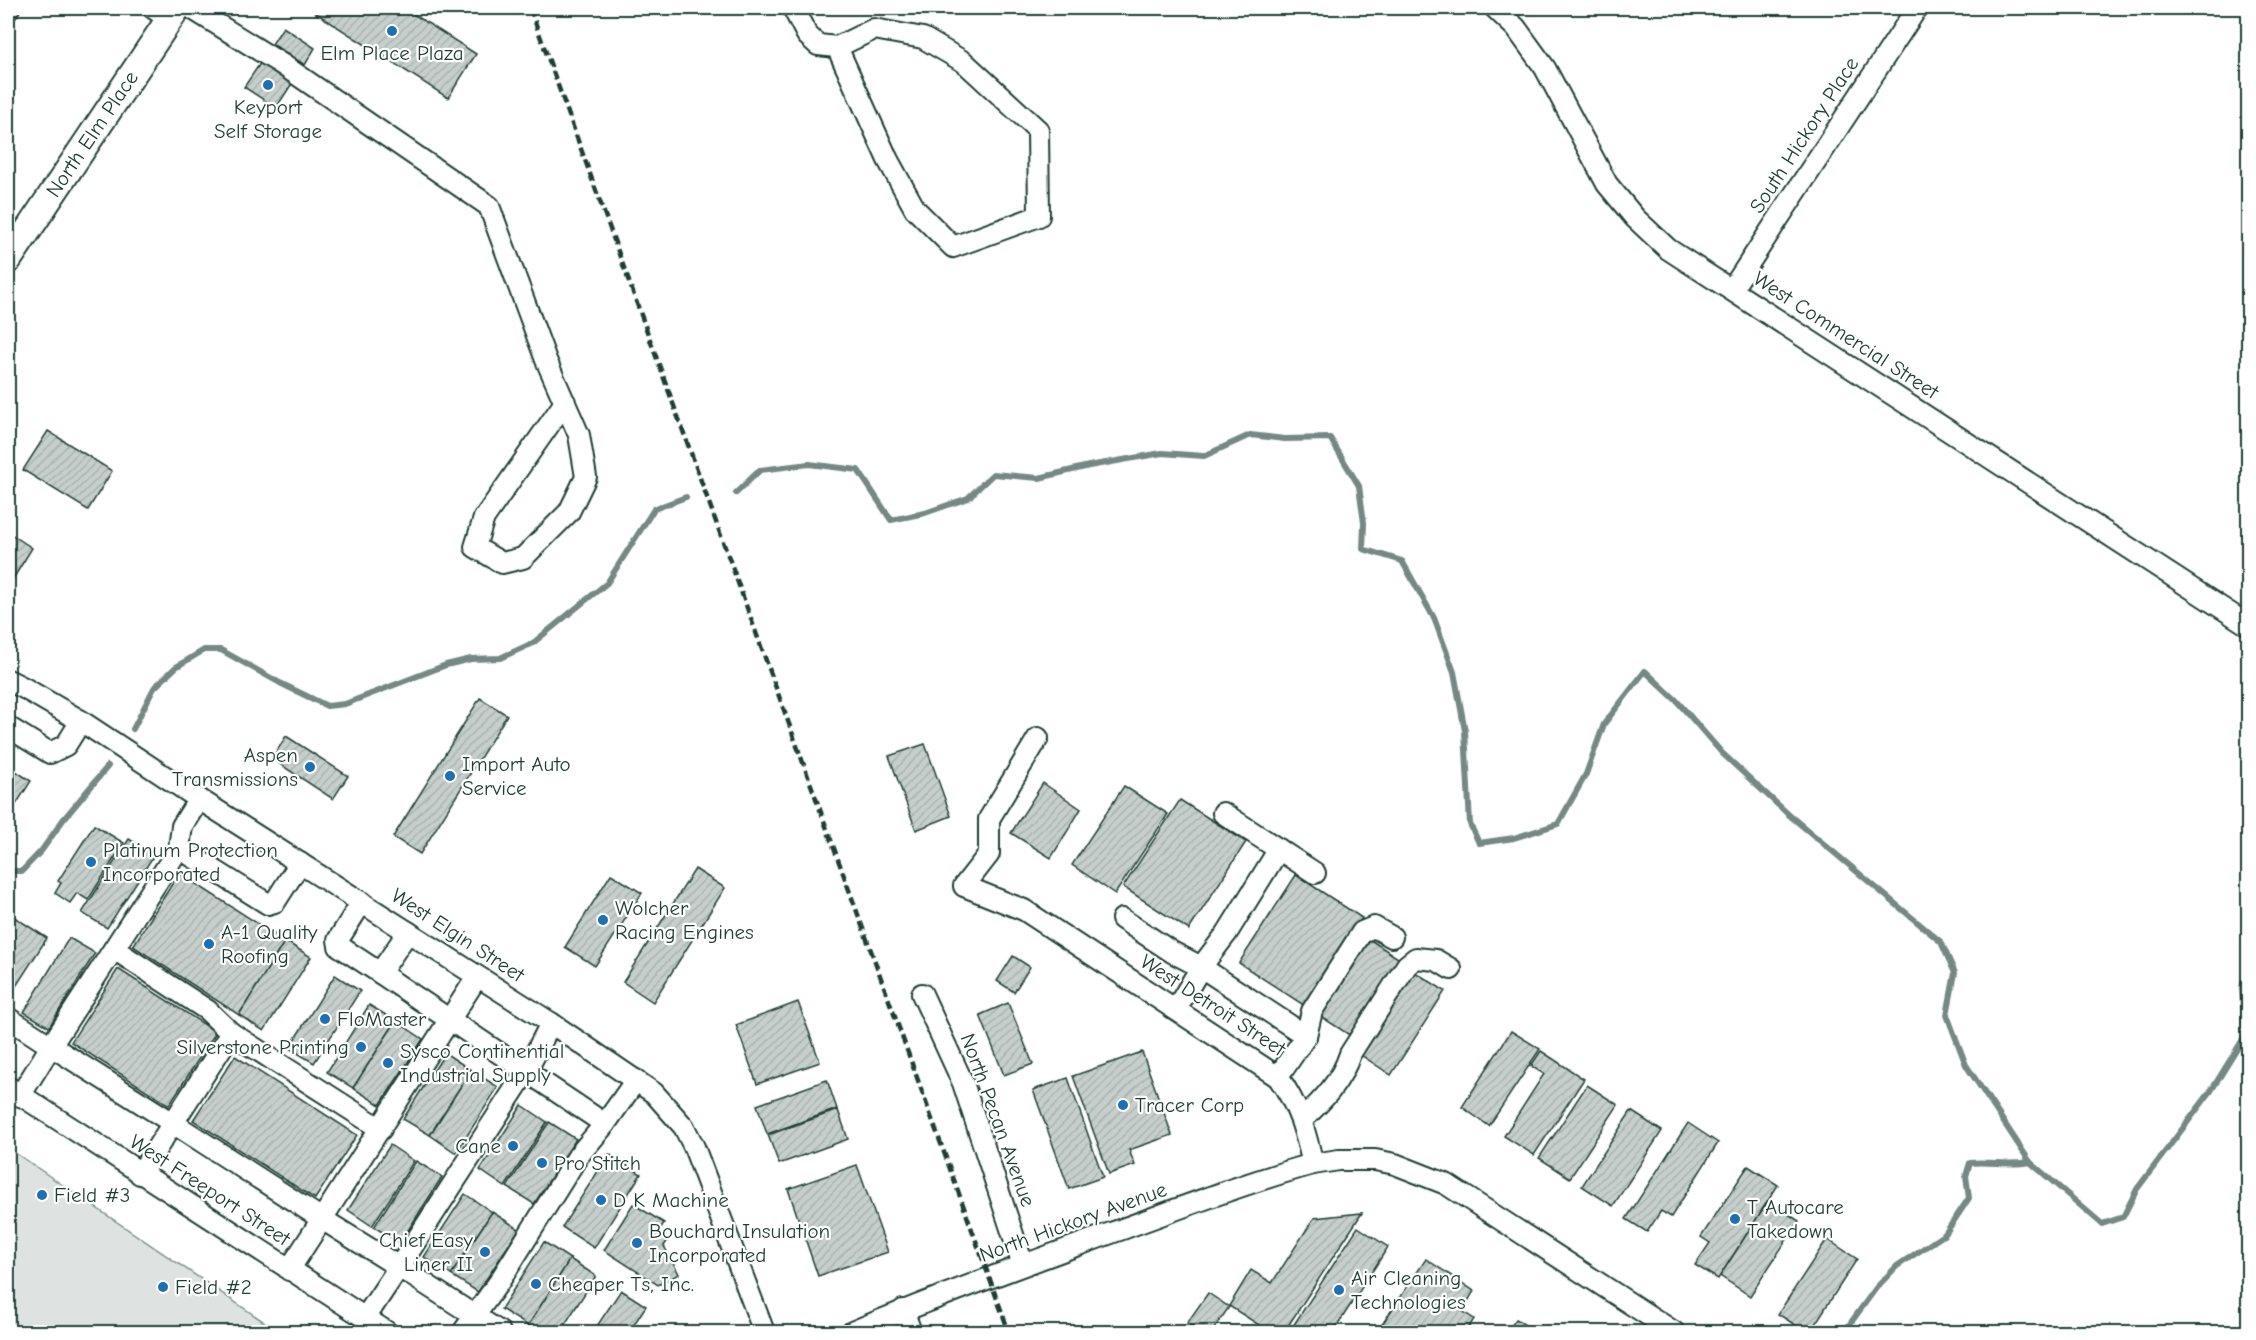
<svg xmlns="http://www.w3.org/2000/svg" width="2256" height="1340" viewBox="0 0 2256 1340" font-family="'Comic Neue',sans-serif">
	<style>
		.garden { fill: #dee3e2; stroke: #7e908b; stroke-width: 1.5 }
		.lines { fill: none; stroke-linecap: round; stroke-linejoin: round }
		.stream { stroke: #758883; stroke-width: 6 }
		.building { fill: url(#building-hatch); stroke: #1f3d34; stroke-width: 1.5 }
		.minor-casing { stroke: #1f3d34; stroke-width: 24 }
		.major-casing { stroke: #1f3d34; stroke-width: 30 }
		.minor { stroke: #fff; stroke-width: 20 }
		.major { stroke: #fff; stroke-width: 26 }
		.rail { stroke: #1f3d34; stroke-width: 4.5; stroke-dasharray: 9 4.5; stroke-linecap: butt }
		.poi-dot { fill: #1f6fb2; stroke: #fff; stroke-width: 2 }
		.labels { text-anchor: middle; stroke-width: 4.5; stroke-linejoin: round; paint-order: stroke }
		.poi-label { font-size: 21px; fill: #1f3d34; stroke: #fff; text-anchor: start }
		.street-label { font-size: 21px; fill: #1f3d34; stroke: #fff }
	</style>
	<defs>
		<pattern id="building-hatch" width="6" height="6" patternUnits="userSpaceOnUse" patternTransform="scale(1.5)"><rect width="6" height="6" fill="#c7cfcc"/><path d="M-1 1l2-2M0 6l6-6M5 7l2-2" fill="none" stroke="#aab3b0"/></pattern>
	</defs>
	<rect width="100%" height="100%" fill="#fff"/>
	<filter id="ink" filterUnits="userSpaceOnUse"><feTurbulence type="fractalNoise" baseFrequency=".0167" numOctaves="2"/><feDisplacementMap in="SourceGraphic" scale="12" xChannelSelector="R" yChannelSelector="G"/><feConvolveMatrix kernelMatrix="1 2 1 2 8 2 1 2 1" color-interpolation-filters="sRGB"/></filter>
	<g filter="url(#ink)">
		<!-- garden -->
		<polygon class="garden" points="8,1148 279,1332 8,1332"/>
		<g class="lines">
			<!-- stream -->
			<g class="stream">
				<polyline points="736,493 760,470 809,464 858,470 891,520 925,513 968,498 993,474 1039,478 1089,466 1162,453 1204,456 1250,435 1285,439 1330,438 1359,486 1364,523 1363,549 1402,561 1434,618 1454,672 1465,731 1470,824 1479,843 1514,838 1558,824 1586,774 1604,724 1645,671 1676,700 1722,753 1788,814 1941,942 1955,973 1947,1015 1966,1065 2030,1162 2102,1224 2123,1217 2137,1189 2211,1091 2245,1036 2242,988 2248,967"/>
				<polyline points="133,729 154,688 176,667 204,650 221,650 280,683 327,706 345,704 446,665 471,659 500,658 533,643 607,583 654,509 686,497"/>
				<polyline points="8,871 22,871 42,850 63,820 108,766"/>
				<path d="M1844,1332L1876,1288L1897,1266L1945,1234L1969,1198L1966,1176L1970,1163C1990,1161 2010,1166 2030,1162"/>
			</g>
		</g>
		<!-- building -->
		<g class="building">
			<polygon points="308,8 404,8 476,54 448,98"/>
			<polygon points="283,27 315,48 305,65 272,44"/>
			<polygon points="261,62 293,82 276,108 244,87"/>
			<polygon points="48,431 112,471 88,510 23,470"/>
			<polygon points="8,532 32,548 8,587"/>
			<polygon points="480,698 507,715 420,854 393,837"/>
			<polygon points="286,736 348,776 333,799 272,759"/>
			<polygon points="925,744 951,816 916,830 889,756"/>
			<polygon points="8,766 31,781 8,817"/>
			<polygon points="1043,783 1081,809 1051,858 1011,833"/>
			<polygon points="1124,786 1168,814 1115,894 1072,865"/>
			<polygon points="1180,800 1246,842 1189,930 1123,887"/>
			<polygon points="94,825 124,843 88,900 77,893 70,903 55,893 61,883 58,881"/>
			<polygon points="129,839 154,855 107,928 82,913"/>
			<polygon points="695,869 725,888 653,1002 623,982"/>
			<polygon points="179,873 285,941 239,1015 133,946"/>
			<polygon points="611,874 642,893 595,966 565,947"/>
			<polygon points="1296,875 1362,918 1305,1006 1239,963"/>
			<polygon points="8,913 47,938 11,994 8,992"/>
			<polygon points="69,938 95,953 49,1027 24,1012"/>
			<polygon points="1369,939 1401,960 1351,1036 1320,1016"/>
			<polygon points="285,941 311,957 264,1031 239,1015"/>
			<polygon points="1013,956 1030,967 1014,992 997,981"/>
			<polygon points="118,969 216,1032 169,1105 71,1042"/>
			<polygon points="1415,972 1445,991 1391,1075 1361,1055"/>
			<polygon points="335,975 360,991 314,1063 289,1048"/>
			<polygon points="798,1002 820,1062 757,1084 736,1025"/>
			<polygon points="1008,1003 1033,1064 1004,1075 980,1015"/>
			<polygon points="369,1005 396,1021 353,1088 327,1072"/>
			<polygon points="396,1021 423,1039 380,1105 353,1088"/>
			<polygon points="1511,1031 1540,1049 1489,1126 1462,1107"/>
			<polygon points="1541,1051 1584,1079 1534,1155 1504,1136 1544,1074 1531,1066"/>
			<polygon points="1142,1052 1172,1135 1129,1150 1135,1165 1109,1174 1073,1076"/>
			<polygon points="445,1053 471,1070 430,1135 403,1119"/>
			<polygon points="235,1056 357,1135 315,1199 193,1120"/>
			<polygon points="471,1070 498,1087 456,1153 430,1135"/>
			<polygon points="1068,1078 1103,1177 1069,1189 1033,1090"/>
			<polygon points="827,1080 837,1109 767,1134 757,1105"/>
			<polygon points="1587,1085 1618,1105 1570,1178 1539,1158"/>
			<polygon points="522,1105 547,1122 505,1187 480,1170"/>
			<polygon points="838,1110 848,1139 779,1164 768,1135"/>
			<polygon points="1631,1111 1662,1131 1613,1206 1582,1186"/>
			<polygon points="549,1122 576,1139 534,1204 507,1187"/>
			<polygon points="1688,1123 1718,1143 1671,1217 1661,1211 1647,1232 1626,1219"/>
			<polygon points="390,1145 414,1161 372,1226 348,1210"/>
			<polygon points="609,1154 641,1174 594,1248 562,1227"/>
			<polygon points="416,1161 442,1177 400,1243 374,1227"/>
			<polygon points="857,1165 888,1252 818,1276 788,1189"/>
			<polygon points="1748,1166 1778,1185 1718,1279 1695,1265 1710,1243 1701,1237"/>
			<polygon points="465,1194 492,1212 451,1275 424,1257"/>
			<polygon points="1768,1201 1799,1221 1750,1296 1720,1276"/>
			<polygon points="633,1204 664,1223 657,1234 668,1240 664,1246 679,1274 658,1285 604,1250"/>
			<polygon points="492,1212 519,1229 478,1292 451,1275"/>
			<polygon points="1362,1213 1284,1332 1270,1332 1229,1306 1251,1270 1272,1283 1314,1218"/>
			<polygon points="1358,1227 1388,1247 1333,1332 1289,1332"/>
			<polygon points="1827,1239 1857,1259 1810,1332 1806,1332 1778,1314"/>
			<polygon points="544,1242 570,1259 528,1326 501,1309"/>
			<polygon points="570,1259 596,1276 560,1332 538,1332 528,1326"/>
			<polygon points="1426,1259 1474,1291 1462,1311 1474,1319 1466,1332 1377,1332"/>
			<polygon points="621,1290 646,1306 629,1332 593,1332"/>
			<polygon points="1208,1293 1229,1307 1212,1332 1200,1332 1187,1323"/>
			<polygon points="1516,1319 1536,1332 1507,1332"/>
		</g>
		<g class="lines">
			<!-- minor casing -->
			<g class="minor-casing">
				<g id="minor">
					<polyline points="153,8 169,19"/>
					<polyline points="191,8 283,65 489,206 546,360 579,435 586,477 569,512 523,558 502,563 475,547 484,518 565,402"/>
					<polyline points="793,8 807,35 818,45 837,47 874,29 923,38 964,62 1038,130 1039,216 953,247 915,209 888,160 837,47"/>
					<polyline points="1495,8 1516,28 1545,68 1607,184 1635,218 1668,249 2248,625"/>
					<polyline points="8,10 9,8"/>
					<polyline points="1732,289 1917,8"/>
					<polyline points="8,680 24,688 81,721 199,799 551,1023 654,1093 684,1127 694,1147 764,1332"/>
					<polyline points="8,727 50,753 66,745 81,721"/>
					<path d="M1038,738L989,819V854L964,886L1024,910L1278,1077C1299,1106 1305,1131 1313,1164L1339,1160H1375L1395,1164L1446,1184L1674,1332"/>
					<polyline points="1223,813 1315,873"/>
					<polyline points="179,848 268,904 275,902 300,863"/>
					<polyline points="362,902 338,940 339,946 380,973 408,932"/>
					<polyline points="1122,919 1172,952 1201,967 1306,1036"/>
					<polyline points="114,949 207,1010 231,1033"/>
					<polyline points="380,973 605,1124"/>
					<polyline points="922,994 963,1083 1023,1265"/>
					<polyline points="1176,1009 1201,967 1227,933 1279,849"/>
					<polyline points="8,1018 51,1046 179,848 182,826 199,799"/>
					<polyline points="1278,1077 1306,1036 1312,1011 1362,932 1374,927 1392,937"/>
					<polyline points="8,1087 387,1332"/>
					<polyline points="20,1096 51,1046 173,1123 231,1033 381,1129"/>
					<path d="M1302,1120C1323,1100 1341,1082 1350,1054L1407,965L1416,958L1436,960L1451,969"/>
					<polyline points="140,1174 173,1123 322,1219 477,977"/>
					<polyline points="289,1270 322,1219 399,1267 527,1070 551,1023"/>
					<polyline points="903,1310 911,1332"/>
					<polyline points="365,1318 399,1267 500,1332"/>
					<polyline points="463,1332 499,1282 578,1156 605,1124 636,1080"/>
					<path d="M852,1332C937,1296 1024,1265 1111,1233C1178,1209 1244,1183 1313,1164"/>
				</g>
			</g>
			<!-- major casing -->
			<g class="major-casing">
				<polyline id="major" points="8,260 177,8"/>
			</g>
			<!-- minor -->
			<use href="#minor" class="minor"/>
			<!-- major -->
			<use href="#major" class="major"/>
			<!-- rail -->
			<polyline class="rail" points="530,8 1009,1332"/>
		</g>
	</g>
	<!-- markers -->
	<g class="poi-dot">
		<circle cx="392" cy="31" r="6"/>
		<circle cx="268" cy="85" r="6"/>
		<circle cx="310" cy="767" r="6"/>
		<circle cx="450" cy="776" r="6"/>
		<circle cx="91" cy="862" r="6"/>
		<circle cx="603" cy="920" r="6"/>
		<circle cx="209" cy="944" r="6"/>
		<circle cx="325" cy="1019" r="6"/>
		<circle cx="361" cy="1047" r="6"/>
		<circle cx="388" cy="1063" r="6"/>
		<circle cx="1123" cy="1105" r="6"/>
		<circle cx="513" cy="1146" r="6"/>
		<circle cx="542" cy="1163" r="6"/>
		<circle cx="42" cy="1195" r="6"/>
		<circle cx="601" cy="1200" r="6"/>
		<circle cx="1735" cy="1219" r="6"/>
		<circle cx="637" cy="1243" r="6"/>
		<circle cx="485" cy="1252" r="6"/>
		<circle cx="536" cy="1284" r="6"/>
		<circle cx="163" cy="1287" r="6"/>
		<circle cx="1339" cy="1290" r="6"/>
	</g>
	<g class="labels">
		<!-- poi labels -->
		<g class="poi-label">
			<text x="392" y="60" text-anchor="middle">Elm Place Plaza</text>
			<text x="268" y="114" text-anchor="middle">Keyport<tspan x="268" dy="24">Self Storage</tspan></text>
			<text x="298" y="762" text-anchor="end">Aspen<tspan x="298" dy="24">Transmissions</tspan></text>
			<text x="462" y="771">Import Auto<tspan x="462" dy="24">Service</tspan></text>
			<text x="103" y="857">Platinum Protection<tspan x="103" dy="24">Incorporated</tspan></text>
			<text x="615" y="915">Wolcher<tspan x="615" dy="24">Racing Engines</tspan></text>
			<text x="221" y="939">A-1 Quality<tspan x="221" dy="24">Roofing</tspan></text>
			<text x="337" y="1026">FloMaster</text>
			<text x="349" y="1054" text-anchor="end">Silverstone Printing</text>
			<text x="400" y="1058">Sysco Continential<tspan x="400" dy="24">Industrial Supply</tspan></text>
			<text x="1135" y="1112">Tracer Corp</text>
			<text x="501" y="1153" text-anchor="end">Cane</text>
			<text x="554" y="1170">Pro Stitch</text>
			<text x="54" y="1202">Field #3</text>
			<text x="613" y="1207">D K Machine</text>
			<text x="1747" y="1214">T Autocare<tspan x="1747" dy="24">Takedown</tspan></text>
			<text x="649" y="1238">Bouchard Insulation<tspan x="649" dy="24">Incorporated</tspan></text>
			<text x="473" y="1247" text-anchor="end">Chief Easy<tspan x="473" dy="24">Liner II</tspan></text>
			<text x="1351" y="1285">Air Cleaning<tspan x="1351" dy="24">Technologies</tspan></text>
			<text x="548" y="1291">Cheaper Ts, Inc.</text>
			<text x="175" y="1294">Field #2</text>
		</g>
		<!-- street labels -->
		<g class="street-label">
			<text transform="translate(92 134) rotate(-56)" y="7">North Elm Place</text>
			<text transform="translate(1804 135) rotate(-57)" y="7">South Hickory Place</text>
			<text transform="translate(1846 335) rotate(33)" y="7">West Commercial Street</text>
			<text transform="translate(458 935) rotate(33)" y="7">West Elgin Street</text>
			<text transform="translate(1213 1005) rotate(33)" y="7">West Detroit Street</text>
			<text transform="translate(998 1120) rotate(70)" y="7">North Pecan Avenue</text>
			<text transform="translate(210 1190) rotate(33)" y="7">West Freeport Street</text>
			<text transform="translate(1073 1222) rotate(-20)" y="7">North Hickory Avenue</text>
		</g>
	</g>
	<!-- margin -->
	<rect width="2256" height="1340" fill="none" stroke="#fff" stroke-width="30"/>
	<rect x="15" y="15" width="2226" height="1310" fill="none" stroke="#1f3d34" stroke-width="2" filter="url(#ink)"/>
</svg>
